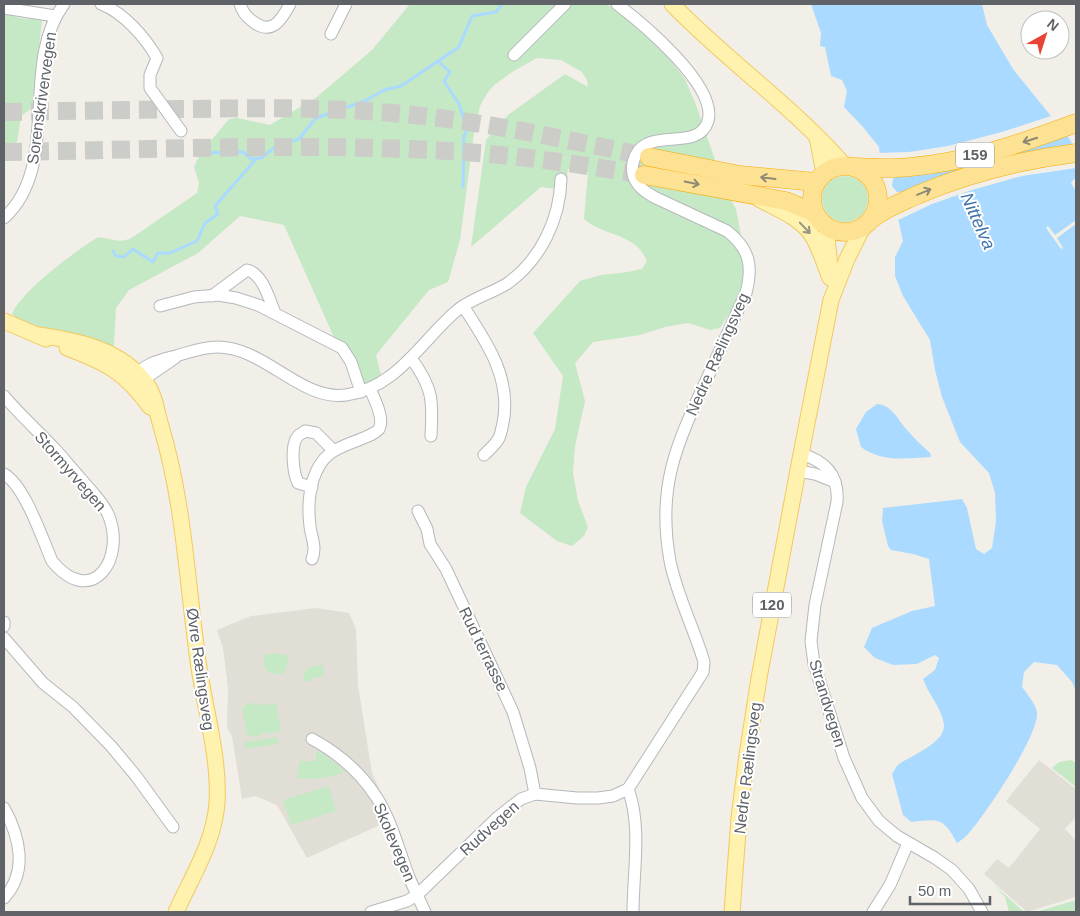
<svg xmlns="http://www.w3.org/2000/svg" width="1080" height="916" viewBox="0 0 1080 916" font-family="Arial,sans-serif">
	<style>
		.education { fill: #e1ded6 }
		.green { fill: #c5e8c5 }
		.water { fill: #aadaff }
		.pier { fill: #f1efe8 }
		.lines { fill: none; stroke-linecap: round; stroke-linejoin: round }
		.stream { stroke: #aadaff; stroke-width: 3 }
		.highway-tunnel { stroke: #ccccc8; stroke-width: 18; stroke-dasharray: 18 9; stroke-linecap: butt }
		.minor-casing { stroke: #b5b8bc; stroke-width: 13 }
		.major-casing { stroke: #f2c960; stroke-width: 17 }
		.highway-casing { stroke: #f9ab00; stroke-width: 19 }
		.minor { stroke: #fff; stroke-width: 11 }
		.major { stroke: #fff2af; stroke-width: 15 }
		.highway { stroke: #fde293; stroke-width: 18 }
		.oneway { stroke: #8e8975 }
		.oneway2 { stroke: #979581 }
		.labels { text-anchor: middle; stroke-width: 4; stroke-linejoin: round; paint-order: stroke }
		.shield { fill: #fff; stroke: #8f9295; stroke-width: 1 }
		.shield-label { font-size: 15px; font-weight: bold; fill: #5f6368 }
		.street-label { font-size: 16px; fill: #5f6368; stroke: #fff }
		.water-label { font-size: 18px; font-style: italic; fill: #4174aa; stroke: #fff }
	</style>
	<rect width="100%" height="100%" fill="#f1efe8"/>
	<!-- education -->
	<g class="education">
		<polygon points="316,608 349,613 356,629 358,685 372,773 393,819 307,858 277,805 255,796 242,799 232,736 227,728 228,688 223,648 217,630 251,616"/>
		<polygon points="1039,760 1076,789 1076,817 1065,829 1076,841 1076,897 1027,912 984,874 997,859 1009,868 1040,829 1006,801"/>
	</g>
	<!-- green -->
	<g class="green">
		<path d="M410,4H606L623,14L659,46L685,79L696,105L725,189L736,209L742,241L744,287H742L734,306L720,328L710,330L688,323L665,327L640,335L593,342L575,363L585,401L575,446L573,473L578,501L588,527L584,536L572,546L557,541L520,513L526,487L555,429L563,376L533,333L580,281L601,275L628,272L642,269L647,261C635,232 604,237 584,219L588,172L568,169L565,190L541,187L471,247L486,140L508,115L565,74L588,87L587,80L582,72L561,60L537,58L512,72L493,86L486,95L480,106L474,133L460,240L448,282L429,290L376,355L382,379L357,389L284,225L240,216L198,253L129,290L116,308L114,345L109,363L24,325L12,314C21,291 76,251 98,237L120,241L130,239L197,193L199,183L194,167L200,154L229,119L237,118L270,125L317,97L372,50Z"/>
		<polygon points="4,12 19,18 42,20 32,108 21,116 17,142 4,146"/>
		<circle cx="845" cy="199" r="23"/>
		<path d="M275,653L286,655L288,657L287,666L284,673C277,675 269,674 265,669L263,655Z"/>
		<polygon points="323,665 324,677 311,678 311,681 303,681 304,673 309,667"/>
		<path d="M253,703L262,705L276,703L281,731L267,734L266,731C261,736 254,738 247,735L242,708L248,704Z"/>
		<polygon points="277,737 278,744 245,749 244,742"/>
		<path d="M316,752L322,753L346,772C329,777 314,781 297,778L300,761H316Z"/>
		<polygon points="1071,760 1076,763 1076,787 1052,768 1059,762"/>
		<polygon points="329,786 336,811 291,825 283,800"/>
		<polygon points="994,885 1024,912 1009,912 1005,897"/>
		<polygon points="1076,900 1076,912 1036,912"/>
	</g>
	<!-- water -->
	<g class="water">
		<path d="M811,4H982L987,25L1013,69L1071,141L1076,159V177L1071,183L1076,191V691L1072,682L1057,665L1034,662L1024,672L1022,687C1027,694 1036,704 1037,713C1039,735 985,815 969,833C966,837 961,840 957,843C943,817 939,819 911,822L903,815L892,774C894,770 896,767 899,764C911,756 945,743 944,725C942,708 928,694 923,679L935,670L939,658L935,655L917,664L893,665L875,658L864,647L872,628L912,611L935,606L929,559L913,554L891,550L888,546L882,521L883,508L962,499L967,508L976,549L984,554L992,548L996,521L995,493L989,473L960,442L942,397L935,370L930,340L903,296L895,276V257L903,241L889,178L880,158L879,147L863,127L844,107L847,91L842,80L831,76L825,47L820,46L821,33Z"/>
		<path d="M877,404C891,404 899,421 907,430C914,438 922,446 930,453L931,457C905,458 883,463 861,447L856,429L866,412Z"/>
	</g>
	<!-- pier -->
	<g class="pier">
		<polygon points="1054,115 1069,134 898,175 893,179 892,186 897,192 903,192 958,170 1076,150 1076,168 1022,176 972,190 932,204 896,221 886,179 877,153 909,152 948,146 1002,132"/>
		<polygon points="1076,220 1076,224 1057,238 1063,248 1061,249 1046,228 1048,226 1055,235"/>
	</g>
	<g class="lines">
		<!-- stream -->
		<g class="stream">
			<polyline points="438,61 450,72 444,81 459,104 467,129 464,136 463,187"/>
			<polyline points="199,153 243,152 251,159 261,158 279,144 299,139 316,118 365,101 384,90 401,86 459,47 472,16 496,12 502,4"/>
			<polyline points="113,251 116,256 124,257 133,249 153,262 158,253 170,253 197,241 205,223 218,214 215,206 256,159"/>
		</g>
		<!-- highway-tunnel -->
		<g class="highway-tunnel">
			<path d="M4,112C65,111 127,110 189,109C257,108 324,107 392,113C479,120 564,139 649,157"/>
			<path d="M4,152C146,150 289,143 430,150C502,153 573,163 644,175"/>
		</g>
		<!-- minor casing -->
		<g class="minor-casing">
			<g id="minor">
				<path d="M101,4C124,13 145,37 157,58L150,75V88L181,131"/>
				<path d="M240,4C242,11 246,16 251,20C271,37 281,21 290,4"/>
				<polyline points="4,8 55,16"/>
				<polyline points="331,34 346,4"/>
				<polyline points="514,55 565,4"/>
				<path d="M4,218C62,165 19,64 64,4"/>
				<path d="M212,296L247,270C263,274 269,299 275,313"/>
				<polyline points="160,306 194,297 218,295 236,298 258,305 342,348 351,362 361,392"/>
				<path d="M463,306C486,341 512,378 503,423C502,427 501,434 499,438C496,444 489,450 484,455"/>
				<path d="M411,358C433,388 433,400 431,436"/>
				<path d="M134,378C144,363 160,360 176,356C190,352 202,347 217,347C265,347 300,401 346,395C396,388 420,343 455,312C471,298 491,294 508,283C541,259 560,219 561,179"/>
				<polyline points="138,381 143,380 175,358"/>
				<path d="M4,396C20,415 38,431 55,449C64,459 73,470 82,480C91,491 102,501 108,514C127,558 92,610 52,561C42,538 25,486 4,474"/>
				<path d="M801,454C826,461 839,476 837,502L815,605L811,641L814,664L844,758L862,798L879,821L897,836L935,858L952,870L969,889L982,912"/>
				<polyline points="798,471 815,474 835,482"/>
				<path d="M312,487L298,483C293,472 290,445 298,436C300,434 303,433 305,431L316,433L333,450"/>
				<polyline points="418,511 427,529 430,544 446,569 513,712 530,768 535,794"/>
				<path d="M312,559C317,547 311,537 310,526C308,511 309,494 313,480C323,449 340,448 366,437C370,435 376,433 379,429C385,419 374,398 370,389"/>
				<polyline points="4,622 4,626"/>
				<polyline points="4,638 43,683 73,707 111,746 136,776 173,827"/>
				<path d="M312,739C338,753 361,773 377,798C392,822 399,851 409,877C414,889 420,901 425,912"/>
				<path d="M628,789C642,825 633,874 633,912"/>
				<path d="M4,808C20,837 28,872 4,898"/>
				<path d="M371,912L407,901L417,895L498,817L521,799L535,794L577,798H598L613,796L628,789L703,672L704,662C694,628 677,596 670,561C657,489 675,447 705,383C719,353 732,323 746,293C753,266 750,249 727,231L654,197C648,193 641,190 637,183C628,170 633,151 647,144C665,134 700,147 708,121C718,86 642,23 617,4"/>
				<polyline points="873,912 890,885 908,843"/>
			</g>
		</g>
		<!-- major casing -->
		<g class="major-casing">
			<g id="major">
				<path d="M672,4C727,61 793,106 845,166"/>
				<polyline points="817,137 824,173"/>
				<path d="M759,199C777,209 799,217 811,234C820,247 824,264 830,278"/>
				<polyline points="826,227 830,267"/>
				<polyline points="4,321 46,339"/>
				<path d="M39,335C79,341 120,349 146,383C156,397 156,410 161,426C184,503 187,581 198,661C204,706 220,758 217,803C214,843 192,876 176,912"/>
				<path d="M67,348C107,363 125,372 150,407"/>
				<polyline points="732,912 739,818 747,755 759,678 801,454 831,300 847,259 863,227"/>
			</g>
		</g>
		<!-- highway casing -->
		<g class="highway-casing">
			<g id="highway">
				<polyline points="649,157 740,175 816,182"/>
				<circle cx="845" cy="199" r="33"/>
				<path d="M857,167C874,168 893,169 910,167C967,162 1023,143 1076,123"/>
				<polyline points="644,175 786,201 815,213"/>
				<path d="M873,218C886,208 902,202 917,195C968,173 1021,160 1076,153"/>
			</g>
		</g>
		<!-- minor -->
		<use href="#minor" class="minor"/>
		<!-- major -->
		<use href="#major" class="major"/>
		<!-- highway -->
		<use href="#highway" class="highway"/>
	</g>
	<!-- one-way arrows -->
	<defs><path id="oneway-shaft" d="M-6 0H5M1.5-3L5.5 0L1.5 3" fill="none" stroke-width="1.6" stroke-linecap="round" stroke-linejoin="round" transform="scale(1.25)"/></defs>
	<g class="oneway">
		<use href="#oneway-shaft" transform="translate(1030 140) rotate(162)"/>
		<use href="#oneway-shaft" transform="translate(768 178) rotate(-173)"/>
		<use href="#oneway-shaft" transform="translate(692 183) rotate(11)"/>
		<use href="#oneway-shaft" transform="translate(924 192) rotate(-23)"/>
	</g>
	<use class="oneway2" href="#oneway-shaft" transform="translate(805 228) rotate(46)"/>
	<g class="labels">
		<!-- shield labels -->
		<g class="shield">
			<rect x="956" y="142.5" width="38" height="25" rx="4"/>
			<rect x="753" y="592.5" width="38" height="25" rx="4"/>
		</g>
		<g class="shield-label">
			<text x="975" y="160">159</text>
			<text x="772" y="610">120</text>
		</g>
		<!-- street labels -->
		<g class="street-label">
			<text transform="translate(41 98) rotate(-82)" y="6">Sorenskrivervegen</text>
			<text transform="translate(717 354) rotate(-66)" y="6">Nedre Rælingsveg</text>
			<text transform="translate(71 471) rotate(49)" y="6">Stormyrvegen</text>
			<text transform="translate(484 649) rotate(64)" y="6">Rud terrasse</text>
			<text transform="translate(201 669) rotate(82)" y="6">Øvre Rælingsveg</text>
			<text transform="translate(828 703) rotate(73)" y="6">Strandvegen</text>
			<text transform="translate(747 768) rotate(-83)" y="6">Nedre Rælingsveg</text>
			<text transform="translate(489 828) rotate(-42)" y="6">Rudvegen</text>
			<text transform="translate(395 842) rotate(67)" y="6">Skolevegen</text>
		</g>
		<!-- water labels -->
		<g class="water-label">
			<text transform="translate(978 221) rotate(66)" y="6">Nittelva</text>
		</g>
	</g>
	<!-- border -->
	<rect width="1080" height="916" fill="none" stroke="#5f6368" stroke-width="10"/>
	<!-- north arrow -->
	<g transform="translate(1045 35) rotate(39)"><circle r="24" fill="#ffffff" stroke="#bfc1c3"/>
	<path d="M0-4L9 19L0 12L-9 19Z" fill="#ea4335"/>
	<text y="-8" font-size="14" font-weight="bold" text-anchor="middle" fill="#5f6368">N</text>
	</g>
	<!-- scale -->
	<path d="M910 896v8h80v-8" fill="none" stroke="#5f6368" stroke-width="2.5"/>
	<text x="918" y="896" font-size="15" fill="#5f6368" stroke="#ffffff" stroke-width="4" paint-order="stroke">50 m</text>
</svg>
